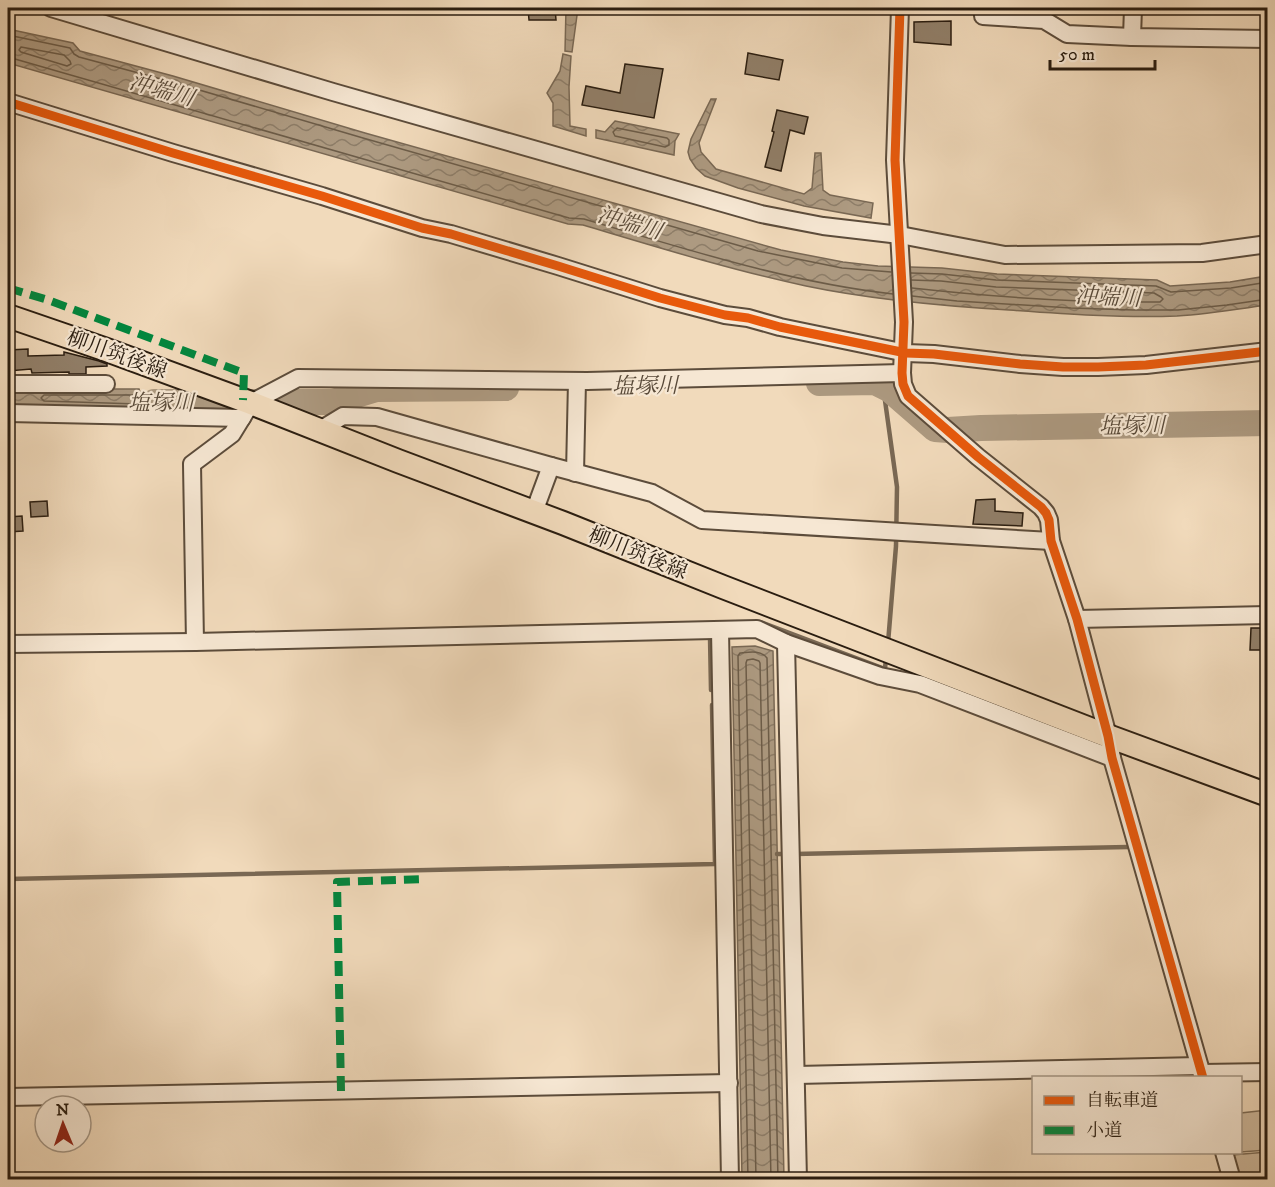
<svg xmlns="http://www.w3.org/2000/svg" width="1275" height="1187" viewBox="0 0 1275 1187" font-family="'IM FELL DW Pica','Noto Serif JP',serif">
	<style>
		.green { fill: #cfba9e; stroke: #7c6c57; stroke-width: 1.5 }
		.water { fill: url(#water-waves); stroke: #796854; stroke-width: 1.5 }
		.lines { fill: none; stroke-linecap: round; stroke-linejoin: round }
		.shore { stroke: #6c5c48; stroke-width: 1.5 }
		.stream { stroke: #796854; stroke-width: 4.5 }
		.river { stroke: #ad9a81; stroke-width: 26 }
		.building { fill: #917f69; stroke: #2a1d10; stroke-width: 1.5 }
		.minor-casing { stroke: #5c4c3b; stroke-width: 20 }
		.major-casing { stroke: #2a1d10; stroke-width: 26 }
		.minor { stroke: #f6e7d3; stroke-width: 16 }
		.major { stroke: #f1dabb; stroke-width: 22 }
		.quiet { stroke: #00873e; stroke-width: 8; stroke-dasharray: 15 8; stroke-linecap: butt }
		.cycleway-casing { stroke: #f6e7d3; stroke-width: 13 }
		.cycleway { stroke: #e8590c; stroke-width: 9 }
		.labels { text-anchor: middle; stroke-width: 4.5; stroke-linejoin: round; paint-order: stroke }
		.street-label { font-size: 21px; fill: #2a1d10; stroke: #f6e7d3 }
		.water-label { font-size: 22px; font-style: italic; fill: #584938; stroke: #f6e7d3 }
	</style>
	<defs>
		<pattern id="water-waves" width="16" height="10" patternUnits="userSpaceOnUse" patternTransform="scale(1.5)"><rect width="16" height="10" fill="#ad9a81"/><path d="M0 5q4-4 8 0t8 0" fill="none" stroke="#8d7d68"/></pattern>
	</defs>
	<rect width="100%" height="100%" fill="#f1dabb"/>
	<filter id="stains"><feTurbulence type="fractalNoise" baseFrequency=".00333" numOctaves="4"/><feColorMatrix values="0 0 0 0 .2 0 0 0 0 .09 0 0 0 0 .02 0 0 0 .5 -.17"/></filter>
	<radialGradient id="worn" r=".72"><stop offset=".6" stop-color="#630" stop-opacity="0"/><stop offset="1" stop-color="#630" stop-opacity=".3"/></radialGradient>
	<!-- green -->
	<g class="green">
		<polygon points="1267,1110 1267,1150 1241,1152 1241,1113"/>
		<polygon points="1267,1152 1267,1179 1239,1179 1232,1155"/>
	</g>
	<!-- water -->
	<g class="water">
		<polygon points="566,8 578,8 572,52 565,51"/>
		<path d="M8,29L73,43L80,51L173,76L365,133L781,250L843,262L878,266L942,268L997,274L1157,280L1170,286L1230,282L1267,276V305C1238,309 1208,314 1177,316C1121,318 1065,314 1009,310C942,306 873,300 806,286C731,270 657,247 583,225L568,224L8,63Z"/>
		<polygon points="563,54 571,56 569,87 570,126 586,129 586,136 553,126 553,103 547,93 560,71"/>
		<polygon points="711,99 716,99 699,143 701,152 716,169 804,194 812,188 815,153 821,153 823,190 830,195 873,203 871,218 804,206 738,188 705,176 696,168 690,159 688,152 691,139"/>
		<polygon points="615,121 679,134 675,141 674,155 596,138 596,130 605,132"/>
		<polygon points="8,389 139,389 140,392 187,397 196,411 8,407"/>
		<polygon points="755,646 773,651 784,1179 742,1179 732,647"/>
	</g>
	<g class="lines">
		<!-- shore -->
		<g class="shore">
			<polyline points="8,35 70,48 74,54 79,57 172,82 363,138 758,251 842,268 891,272"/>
			<polygon points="21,47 64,55 70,61 71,64 67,66 21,52 19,50"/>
			<path d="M8,57L569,218L584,219C686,249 787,282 893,294"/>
			<polygon points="617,128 667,138 669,140 669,145 665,147 615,136 613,132"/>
			<polyline points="911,273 942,274 996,280 1156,286 1171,292 1231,288 1268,282"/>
			<path d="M911,280L941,281L996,287L1154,293L1161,297L1163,299L1160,302C1077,303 994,297 912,288"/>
			<polyline points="912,296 957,301 1071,308 1134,310 1178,310 1227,305 1268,299"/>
			<polygon points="44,395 134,395 140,398 141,401 138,404 44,401 41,398"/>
			<path d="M748,1180L738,656L740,653C750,652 761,650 767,658L778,1180"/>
			<polyline points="756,1180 746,663 747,660 753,659 759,661 760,663 771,1180"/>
		</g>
		<!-- stream -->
		<g class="stream">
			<polyline points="883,386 897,487 896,546 888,643"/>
			<polyline points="760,622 885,669 886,657"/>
			<polyline points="710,637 711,690"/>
			<polyline points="777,854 787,854"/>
			<polyline points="795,854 1128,847"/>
			<polyline points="8,879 715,864 712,705"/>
		</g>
		<!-- river -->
		<g class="river">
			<polyline points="819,383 875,382 889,389 935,429 948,430 981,428 1268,423"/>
			<polyline points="154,402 333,402 376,389 506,388"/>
		</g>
	</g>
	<!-- building -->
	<g class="building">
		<polygon points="528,8 555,8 556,20 529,20"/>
		<polygon points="951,21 951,45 914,42 914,22"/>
		<polygon points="748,53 783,60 779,80 745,74"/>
		<polygon points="625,64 663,69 654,118 582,105 586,86 620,93"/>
		<polygon points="777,110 808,117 804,134 790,130 781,171 765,167 774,132 772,131"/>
		<polygon points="28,349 28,356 64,355 64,352 99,361 107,364 107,366 86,367 86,374 69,374 69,372 32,373 31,369 8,371 8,350"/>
		<polygon points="995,499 995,511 1023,513 1022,526 973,524 976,500"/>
		<polygon points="47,501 48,516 31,517 30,502"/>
		<polygon points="22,516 23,531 8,532 8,517"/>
		<polygon points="1251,628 1268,628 1268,650 1250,650"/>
	</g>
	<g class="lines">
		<!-- minor casing -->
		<g class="minor-casing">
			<g id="minor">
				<polyline points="51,8 333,92 761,214 823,226 900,235 1005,255 1202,253 1268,244"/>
				<polyline points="900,8 895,160 904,322 902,373 903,384 908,396 978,457 1041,507 1046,513 1049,520 1051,541 1077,619 1108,736 1112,758 1203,1078"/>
				<polyline points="983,8 983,16 1044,20 1067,34 1132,37 1268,39"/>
				<polyline points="1132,37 1133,8"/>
				<polyline points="8,102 173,153 322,196 422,228 451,234 558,266 660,298 725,315 748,318 780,327 906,353 934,354 1020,364 1063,367 1098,367 1146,365 1268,351"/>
				<polyline points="8,384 106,384"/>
				<polyline points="8,413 242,418"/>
				<polyline points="320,430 343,416 377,417 551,466 652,493 702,520 1051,541"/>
				<polyline points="575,473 577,381"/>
				<polyline points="534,512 551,466"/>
				<polyline points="1077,619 1268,615"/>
				<polyline points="720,630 730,1180"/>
				<polyline points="195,642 192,464 232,434 251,403 298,378 587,381 902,373"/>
				<polyline points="786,643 798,1180"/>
				<polyline points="8,644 195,642 757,629 786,643 880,676 920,684 1112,758"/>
				<polyline points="1202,1073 1268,1072"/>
				<polyline points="797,1075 1199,1066"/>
				<polyline points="8,1097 729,1083"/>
				<polyline points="1224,1152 1232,1180"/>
			</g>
		</g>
		<!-- major casing -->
		<g class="major-casing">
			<polyline id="major" points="8,316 104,349 251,403 398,461 563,523 723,587 1108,736 1268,795"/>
		</g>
		<!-- minor -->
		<use href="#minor" class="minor"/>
		<!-- major -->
		<use href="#major" class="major"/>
		<!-- quiet -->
		<g class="quiet">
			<polyline points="8,288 48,300 244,373 243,400"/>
			<polyline points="341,1091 337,882 424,879"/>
		</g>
		<!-- cycleway casing -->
		<g class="cycleway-casing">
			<g id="cycleway">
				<polyline points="900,8 895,160 904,322 902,373 903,384 908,396 978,457 1041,507 1046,513 1049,520 1051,541 1077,619 1108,736 1112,758 1203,1078"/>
				<polyline points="8,102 173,153 322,196 422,228 451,234 558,266 660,298 725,315 748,318 780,327 906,353 934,354 1020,364 1063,367 1098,367 1146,365 1268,351"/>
			</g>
		</g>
		<!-- cycleway -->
		<use href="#cycleway" class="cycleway"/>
	</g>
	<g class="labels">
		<!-- street labels -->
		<g class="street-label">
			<text transform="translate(117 354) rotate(20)" y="7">柳川筑後線</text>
			<text transform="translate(638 553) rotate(22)" y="7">柳川筑後線</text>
		</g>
		<!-- water labels -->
		<g class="water-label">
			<text transform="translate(162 89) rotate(16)" y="8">沖端川</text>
			<text transform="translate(630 222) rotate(16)" y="8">沖端川</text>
			<text transform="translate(1108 296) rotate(3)" y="8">沖端川</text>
			<text transform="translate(645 385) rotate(-1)" y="8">塩塚川</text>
			<text x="161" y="410">塩塚川</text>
			<text transform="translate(1132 425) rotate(-1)" y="8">塩塚川</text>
		</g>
	</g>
	<!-- margin -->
	<rect width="1275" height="1187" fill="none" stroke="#f1dabb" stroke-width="30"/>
	<rect x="9" y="9" width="1257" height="1169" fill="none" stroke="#2a1d10" stroke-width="3"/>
	<rect x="15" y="15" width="1245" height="1157" fill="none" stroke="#2a1d10" stroke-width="1.5"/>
	<!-- legend -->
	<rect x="1032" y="1076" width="210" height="78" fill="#f6e7d3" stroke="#a49685" stroke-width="1.5"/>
	<rect x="1044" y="1096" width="30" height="9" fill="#e8590c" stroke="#a49685" stroke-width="1.5"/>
	<text x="1086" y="1106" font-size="18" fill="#2a1d10">自転車道</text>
	<rect x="1044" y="1126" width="30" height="9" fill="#00873e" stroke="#a49685" stroke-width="1.5"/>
	<text x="1086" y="1136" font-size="18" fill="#2a1d10">小道</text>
	<!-- north arrow -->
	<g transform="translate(63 1124) rotate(358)"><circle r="28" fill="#f6e7d3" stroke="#a49685" stroke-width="1.5"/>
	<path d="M0-4.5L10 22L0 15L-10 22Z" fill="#8f2418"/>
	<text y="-9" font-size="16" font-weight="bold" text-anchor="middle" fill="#2a1d10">N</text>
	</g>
	<!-- scale -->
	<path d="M1050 60v9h105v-9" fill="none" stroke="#2a1d10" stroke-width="3"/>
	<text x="1059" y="60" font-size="18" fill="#2a1d10" stroke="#f6e7d3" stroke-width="4.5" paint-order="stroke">50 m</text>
	<rect width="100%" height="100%" filter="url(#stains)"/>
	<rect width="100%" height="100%" fill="url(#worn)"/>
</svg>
